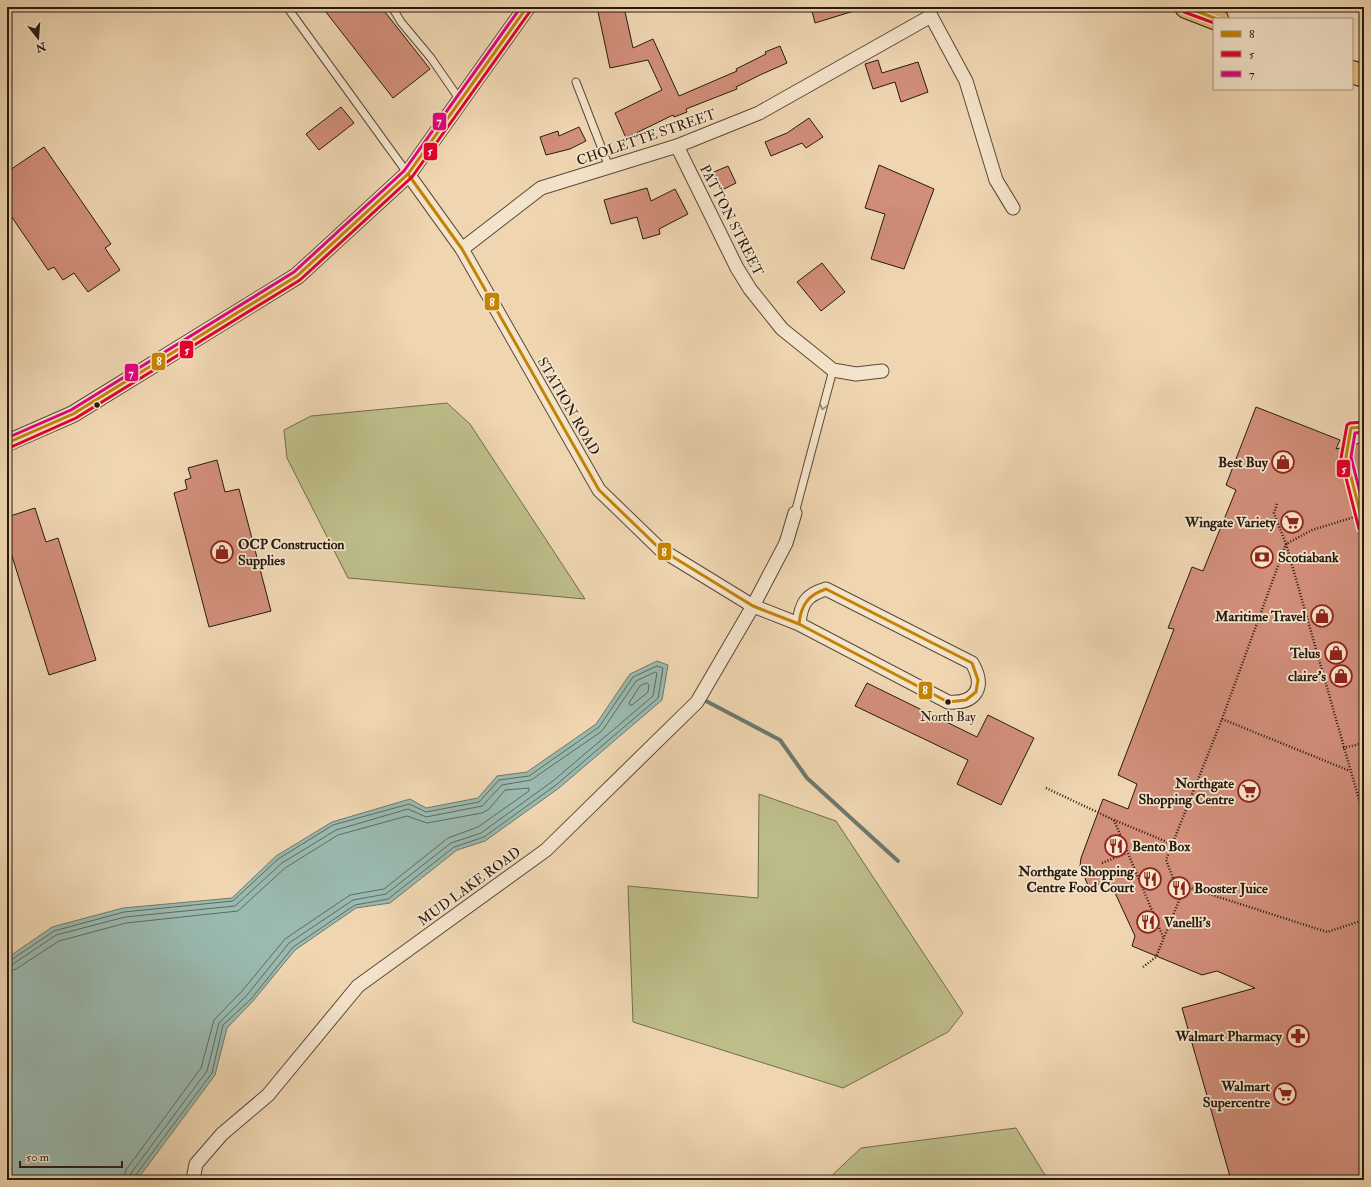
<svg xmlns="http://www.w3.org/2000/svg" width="1371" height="1187" viewBox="0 0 1371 1187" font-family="'IM FELL Double Pica',serif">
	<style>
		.green { fill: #bdbd89; stroke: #726c4c }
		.water { fill: #9ab9af; stroke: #6c796f }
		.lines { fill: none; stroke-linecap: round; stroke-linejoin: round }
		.shore { stroke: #606a5f; stroke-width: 1 }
		.stream { stroke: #6c796f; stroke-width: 4 }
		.building { fill: #d18e79; stroke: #271a0f }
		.service-casing { stroke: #594938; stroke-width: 9 }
		.minor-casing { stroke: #594938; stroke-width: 15 }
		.tertiary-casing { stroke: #594938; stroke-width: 18 }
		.trunk-casing { stroke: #271a0f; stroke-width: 24 }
		.path { stroke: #271a0f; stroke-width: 2.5; stroke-dasharray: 1 2; stroke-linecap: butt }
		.service { stroke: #f5e4cc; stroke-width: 7 }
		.minor { stroke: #f5e4cc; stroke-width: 13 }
		.tertiary { stroke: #f5e4cc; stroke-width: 16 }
		.trunk { stroke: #e8bb78; stroke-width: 22 }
		.bus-1-casing { stroke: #f5e4cc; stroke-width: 6 }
		.bus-2-casing { stroke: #f5e4cc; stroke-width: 6 }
		.bus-3-casing { stroke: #f5e4cc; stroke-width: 6 }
		.bus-1 { stroke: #c38304; stroke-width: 3 }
		.bus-2 { stroke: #e4002b; stroke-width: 3 }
		.bus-3 { stroke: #e5007d; stroke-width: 3 }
		.oneway { stroke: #988977 }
		.bus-dot { fill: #271a0f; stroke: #f5e4cc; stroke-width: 1.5 }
		.labels { text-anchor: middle; stroke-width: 3.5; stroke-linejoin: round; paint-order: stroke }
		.bus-label { font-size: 13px; fill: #271a0f; stroke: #f5e4cc }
		.street-label { font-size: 14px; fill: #271a0f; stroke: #f5e4cc }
		.poi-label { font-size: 14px; font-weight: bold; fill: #271a0f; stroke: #f5e4cc; text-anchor: end }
		.line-badge { stroke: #f5e4cc; stroke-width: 1.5 }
		.badge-label { font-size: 11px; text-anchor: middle; font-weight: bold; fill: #fff }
	</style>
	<rect width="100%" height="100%" fill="#efd6b1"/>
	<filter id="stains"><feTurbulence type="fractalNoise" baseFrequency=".005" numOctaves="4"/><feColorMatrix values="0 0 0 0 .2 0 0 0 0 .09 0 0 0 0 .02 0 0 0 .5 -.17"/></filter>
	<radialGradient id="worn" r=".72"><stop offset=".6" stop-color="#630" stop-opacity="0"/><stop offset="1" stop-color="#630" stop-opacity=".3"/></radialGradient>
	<!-- green -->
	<g class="green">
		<polygon points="447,403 470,424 585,599 348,578 287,458 284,430 311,416"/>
		<polygon points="759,794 836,821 963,1013 948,1032 843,1088 633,1022 628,886 758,898"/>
		<polygon points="1016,1128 1048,1180 827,1180 861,1148"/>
	</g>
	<!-- water -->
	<polygon class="water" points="657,661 668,665 662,700 559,788 485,841 457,850 390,903 356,908 295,950 253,1001 227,1028 215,1075 137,1180 7,1180 7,958 52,927 123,908 232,898 276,856 332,822 410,799 426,808 478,798 497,776 527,772 596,724 630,674"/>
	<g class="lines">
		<!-- shore -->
		<g class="shore">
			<polygon points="647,683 649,685 648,692 632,705 630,705 629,703 640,686"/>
			<polyline points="7,961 11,960 54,931 124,912 233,901 278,859 333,825 409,804 426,812 479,802 499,780 529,776 599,727 633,677 657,666 663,668 658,698 556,785 484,837 454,847 388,899 355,905 293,947 251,999 223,1025 212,1073 135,1176 134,1180"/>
			<polyline points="7,966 13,964 56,935 125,917 235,906 282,863 336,830 408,809 426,817 482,806 502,785 531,780 602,731 636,681 655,672 657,673 653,696 553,781 481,833 451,843 386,894 353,900 289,943 247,995 219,1023 207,1071 131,1173 129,1180"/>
			<polyline points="7,972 16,969 59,941 126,923 238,911 285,868 338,835 407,816 427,823 482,813 489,809 505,790 529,788 529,791 478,827 448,838 384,889 350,895 285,939 242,991 214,1020 201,1068 126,1170 123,1180"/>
		</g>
		<!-- stream -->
		<polyline class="stream" points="706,701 780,740 807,778 898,861"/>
	</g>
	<!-- building -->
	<g class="building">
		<polygon points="322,7 381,7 430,69 393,98"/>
		<polygon points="597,7 624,7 633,48 653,39 679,96 737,71 736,69 766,54 765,52 780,46 787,63 760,75 736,87 737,89 686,109 687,112 674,117 673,115 626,138 615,113 662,90 648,60 610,68"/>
		<polygon points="811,7 857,7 857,10 815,23"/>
		<polygon points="878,60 882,73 918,62 928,92 901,102 895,82 873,89 865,64"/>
		<polygon points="341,107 354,123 319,150 306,134"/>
		<polygon points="809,118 823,137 806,148 802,143 771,156 765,142 787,133"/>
		<polygon points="579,127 586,141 570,149 546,155 540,137 558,131 559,136"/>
		<polygon points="44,147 111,244 105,248 120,270 88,292 74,273 63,280 54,267 48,270 7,210 7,172"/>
		<polygon points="879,165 934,189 904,269 871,259 885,214 865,208"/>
		<polygon points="728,166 736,183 722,190 714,172"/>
		<polygon points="647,188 651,201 675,189 688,214 659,229 660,234 643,239 637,217 611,224 604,200"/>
		<polygon points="822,263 845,292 821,311 797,282"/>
		<polygon points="1256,407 1340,440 1336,449 1364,442 1364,1180 1231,1180 1182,1008 1255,988 1217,971 1202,975 1132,946 1135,936 1109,880 1089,888 1080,866 1081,858 1103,799 1128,809 1137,784 1118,775 1174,629 1168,628 1192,567 1203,571 1236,490 1226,485"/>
		<polygon points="217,460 225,492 239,489 271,611 209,627 174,493 187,489 185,480 191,478 188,468"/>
		<polygon points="35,508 46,542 58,538 96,660 49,675 7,540 7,517"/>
		<polygon points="867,683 977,737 988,715 1034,738 1001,805 957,784 968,760 855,706"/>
	</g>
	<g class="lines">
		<!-- service casing -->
		<g class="service-casing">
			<g id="service">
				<polyline points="287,7 408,174"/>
				<polyline points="392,7 401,22 431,58 460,100"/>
				<polyline points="576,82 609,167"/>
				<polyline points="1351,428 1364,427"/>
				<polyline points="795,513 833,370"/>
			</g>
		</g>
		<!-- minor casing -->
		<g class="minor-casing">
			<g id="minor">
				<polyline points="677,146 737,268 750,289 782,329 833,370 856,374 882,371"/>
				<path d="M408,174L462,249L599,490L660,549L753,606L799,624L948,702C976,704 986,687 972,663L826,589C806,595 801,603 799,624"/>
				<polyline points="462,249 541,188 677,146 759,113 931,16 966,81 996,180 1013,208"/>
				<polyline points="193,1180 196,1164 222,1134 268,1095 358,986 546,850 697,702 753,606 786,543 795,513"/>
			</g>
		</g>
		<!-- tertiary casing -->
		<g class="tertiary-casing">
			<polyline id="tertiary" points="7,443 73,414 297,276 408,174 527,7"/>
		</g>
		<!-- trunk casing -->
		<g class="trunk-casing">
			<g id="trunk">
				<polyline points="1186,7 1217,19"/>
				<polyline points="1352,72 1364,76"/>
			</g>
		</g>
		<!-- path -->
		<g class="path">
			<polyline points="1277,504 1274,513 1286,544 1222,719 1166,860 1175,883 1327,932 1364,920"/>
			<polyline points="1364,514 1312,530 1286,544 1364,817"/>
			<polyline points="1222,719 1350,771"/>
			<polyline points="1343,748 1364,743"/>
			<polyline points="1046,788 1114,820 1172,844"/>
			<polyline points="1114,820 1164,939"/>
			<polyline points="1102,863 1127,853"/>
			<polyline points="1143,967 1156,957 1185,886"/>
		</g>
		<!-- service -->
		<use href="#service" class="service"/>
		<!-- minor -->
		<use href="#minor" class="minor"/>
		<!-- tertiary -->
		<use href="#tertiary" class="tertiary"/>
		<!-- trunk -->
		<use href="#trunk" class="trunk"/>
		<!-- bus-1 casing -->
		<g class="bus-1-casing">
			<g id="bus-1">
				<polyline points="1186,7 1217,19"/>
				<polyline points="408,174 462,249 599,490 660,549 753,606 799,624"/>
				<polyline points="1364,427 1351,428 1346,457 1364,528"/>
				<polyline points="7,443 73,414 297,276 408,174 527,7"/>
				<path d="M826,589L972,663L978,680L976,692L966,700L948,702L799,624C801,605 808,595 826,589Z"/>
			</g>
		</g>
		<!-- bus-2 casing -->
		<g class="bus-2-casing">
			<g id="bus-2">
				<polyline points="1184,12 1214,23"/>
				<polyline points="9,448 76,418 300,280 412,177 531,10"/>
				<polyline points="1359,529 1341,458 1347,425 1350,423 1364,422"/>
			</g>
		</g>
		<!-- bus-3 casing -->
		<g class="bus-3-casing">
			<g id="bus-3">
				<polyline points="1364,432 1355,433 1351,457 1364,508"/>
				<polyline points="7,438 71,410 294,272 404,171 521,7"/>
			</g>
		</g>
		<!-- bus-1 -->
		<use href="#bus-1" class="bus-1"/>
		<!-- bus-2 -->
		<use href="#bus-2" class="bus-2"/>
		<!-- bus-3 -->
		<use href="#bus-3" class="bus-3"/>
	</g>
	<!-- one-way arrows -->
	<defs><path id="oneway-chevron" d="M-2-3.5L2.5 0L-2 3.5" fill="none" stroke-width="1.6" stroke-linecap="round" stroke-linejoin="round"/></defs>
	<use class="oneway" href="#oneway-chevron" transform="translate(823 407) rotate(105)"/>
	<!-- icons -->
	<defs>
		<g id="shop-ring" transform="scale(1.15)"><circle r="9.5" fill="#f5e4cc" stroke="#8f2418" stroke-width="1.5"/><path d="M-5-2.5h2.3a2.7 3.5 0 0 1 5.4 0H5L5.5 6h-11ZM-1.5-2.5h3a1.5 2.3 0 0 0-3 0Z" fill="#8f2418"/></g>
		<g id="supermarket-ring" transform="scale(1.15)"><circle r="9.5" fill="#f5e4cc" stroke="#8f2418" stroke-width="1.5"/><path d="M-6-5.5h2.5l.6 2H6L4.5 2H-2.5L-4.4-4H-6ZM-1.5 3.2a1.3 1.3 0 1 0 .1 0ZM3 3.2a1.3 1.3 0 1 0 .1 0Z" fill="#8f2418"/></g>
		<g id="bank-ring" transform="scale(1.15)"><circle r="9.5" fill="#f5e4cc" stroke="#8f2418" stroke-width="1.5"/><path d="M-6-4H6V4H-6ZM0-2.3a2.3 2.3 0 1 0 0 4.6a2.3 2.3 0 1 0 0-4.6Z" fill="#8f2418"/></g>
		<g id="restaurant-ring" transform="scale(1.15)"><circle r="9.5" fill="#f5e4cc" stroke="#8f2418" stroke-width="1.5"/><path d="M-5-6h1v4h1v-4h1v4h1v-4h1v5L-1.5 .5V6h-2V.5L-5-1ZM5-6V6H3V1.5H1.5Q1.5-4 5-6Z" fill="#8f2418"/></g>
		<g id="pharmacy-ring" transform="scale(1.15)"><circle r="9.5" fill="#f5e4cc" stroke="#8f2418" stroke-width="1.5"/><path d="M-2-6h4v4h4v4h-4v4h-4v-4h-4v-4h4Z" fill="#8f2418"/></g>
	</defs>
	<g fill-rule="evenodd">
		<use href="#shop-ring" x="1283" y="462"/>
		<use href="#supermarket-ring" x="1292" y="522"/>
		<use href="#shop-ring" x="222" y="552"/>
		<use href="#bank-ring" x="1262" y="557"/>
		<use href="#shop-ring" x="1322" y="616"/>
		<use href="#shop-ring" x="1336" y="653"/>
		<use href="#shop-ring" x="1341" y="676"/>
		<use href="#supermarket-ring" x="1249" y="791"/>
		<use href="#restaurant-ring" x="1116" y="846"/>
		<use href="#restaurant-ring" x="1150" y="879"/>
		<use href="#restaurant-ring" x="1179" y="888"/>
		<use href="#restaurant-ring" x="1148" y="922"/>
		<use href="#pharmacy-ring" x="1298" y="1036"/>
		<use href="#supermarket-ring" x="1285" y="1094"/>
	</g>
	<!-- markers -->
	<g class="bus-dot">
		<circle cx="97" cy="405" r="3.5"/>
		<circle cx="948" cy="702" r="3.5"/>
	</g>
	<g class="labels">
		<!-- bus labels -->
		<g class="bus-label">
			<text x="948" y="721">North Bay</text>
		</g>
		<!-- street labels -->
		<g class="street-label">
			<text transform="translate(646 137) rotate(-19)" y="5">CHOLETTE STREET</text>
			<text transform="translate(732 220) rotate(63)" y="5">PATTON STREET</text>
			<text transform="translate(569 406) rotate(60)" y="5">STATION ROAD</text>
			<text transform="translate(469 886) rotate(-36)" y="5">MUD LAKE ROAD</text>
		</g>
		<!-- poi labels -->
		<g class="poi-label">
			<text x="1268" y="467">Best Buy</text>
			<text x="1276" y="527">Wingate Variety</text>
			<text x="238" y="549" text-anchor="start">OCP Construction<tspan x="238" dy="16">Supplies</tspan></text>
			<text x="1278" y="562" text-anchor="start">Scotiabank</text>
			<text x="1306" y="621">Maritime Travel</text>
			<text x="1320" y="658">Telus</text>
			<text x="1326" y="681">claire's</text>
			<text x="1234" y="788">Northgate<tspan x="1234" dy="16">Shopping Centre</tspan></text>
			<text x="1132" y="851" text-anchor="start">Bento Box</text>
			<text x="1134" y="876">Northgate Shopping<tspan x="1134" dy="16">Centre Food Court</tspan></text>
			<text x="1194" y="893" text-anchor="start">Booster Juice</text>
			<text x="1164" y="927" text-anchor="start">Vanelli's</text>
			<text x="1282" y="1041">Walmart Pharmacy</text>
			<text x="1270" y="1091">Walmart<tspan x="1270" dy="16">Supercentre</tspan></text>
		</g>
	</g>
	<g class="line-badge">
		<rect x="432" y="112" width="15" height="19" rx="4" fill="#e5007d"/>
		<rect x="423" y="142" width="15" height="19" rx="4" fill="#e4002b"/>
		<rect x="484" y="292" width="16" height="19" rx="4" fill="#c38304"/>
		<rect x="179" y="340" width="15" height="19" rx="4" fill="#e4002b"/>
		<rect x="151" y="352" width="15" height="19" rx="4" fill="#c38304"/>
		<rect x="124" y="363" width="15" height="19" rx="4" fill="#e5007d"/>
		<rect x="1336" y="459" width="15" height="19" rx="4" fill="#e4002b"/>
		<rect x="657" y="542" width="15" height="19" rx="4" fill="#c38304"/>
		<rect x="918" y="681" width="15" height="19" rx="4" fill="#c38304"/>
	</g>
	<g class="badge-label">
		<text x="439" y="125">7</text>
		<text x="430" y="155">5</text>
		<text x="492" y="306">8</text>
		<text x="187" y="354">5</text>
		<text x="159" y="365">8</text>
		<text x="131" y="377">7</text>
		<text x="1344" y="473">5</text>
		<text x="664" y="556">8</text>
		<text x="925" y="694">8</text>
	</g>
	<!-- margin -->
	<rect width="1371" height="1187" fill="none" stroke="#efd6b1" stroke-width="24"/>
	<rect x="8" y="8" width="1355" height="1171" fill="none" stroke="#271a0f" stroke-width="2"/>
	<rect x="12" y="12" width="1347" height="1163" fill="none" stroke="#271a0f"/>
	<!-- legend -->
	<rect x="1213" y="18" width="140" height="72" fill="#f5e4cc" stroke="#a39380"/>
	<rect x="1221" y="31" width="20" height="6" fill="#c38304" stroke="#a39380"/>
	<text x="1249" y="38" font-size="12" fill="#271a0f">8</text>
	<rect x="1221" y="51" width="20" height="6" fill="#e4002b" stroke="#a39380"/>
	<text x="1249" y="58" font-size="12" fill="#271a0f">5</text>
	<rect x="1221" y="71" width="20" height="6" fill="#e5007d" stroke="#a39380"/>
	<text x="1249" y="78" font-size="12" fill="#271a0f">7</text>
	<!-- north arrow -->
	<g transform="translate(38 38) rotate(163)" stroke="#f5e4cc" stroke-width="3" paint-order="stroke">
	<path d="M0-3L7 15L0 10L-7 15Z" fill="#271a0f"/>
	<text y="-6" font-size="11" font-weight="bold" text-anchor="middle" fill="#271a0f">N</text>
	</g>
	<!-- scale -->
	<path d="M20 1161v6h102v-6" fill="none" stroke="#271a0f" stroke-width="2"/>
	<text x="26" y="1161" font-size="12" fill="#271a0f" stroke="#f5e4cc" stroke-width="3" paint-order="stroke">50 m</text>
	<rect width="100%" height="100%" filter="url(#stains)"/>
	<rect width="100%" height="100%" fill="url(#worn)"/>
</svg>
